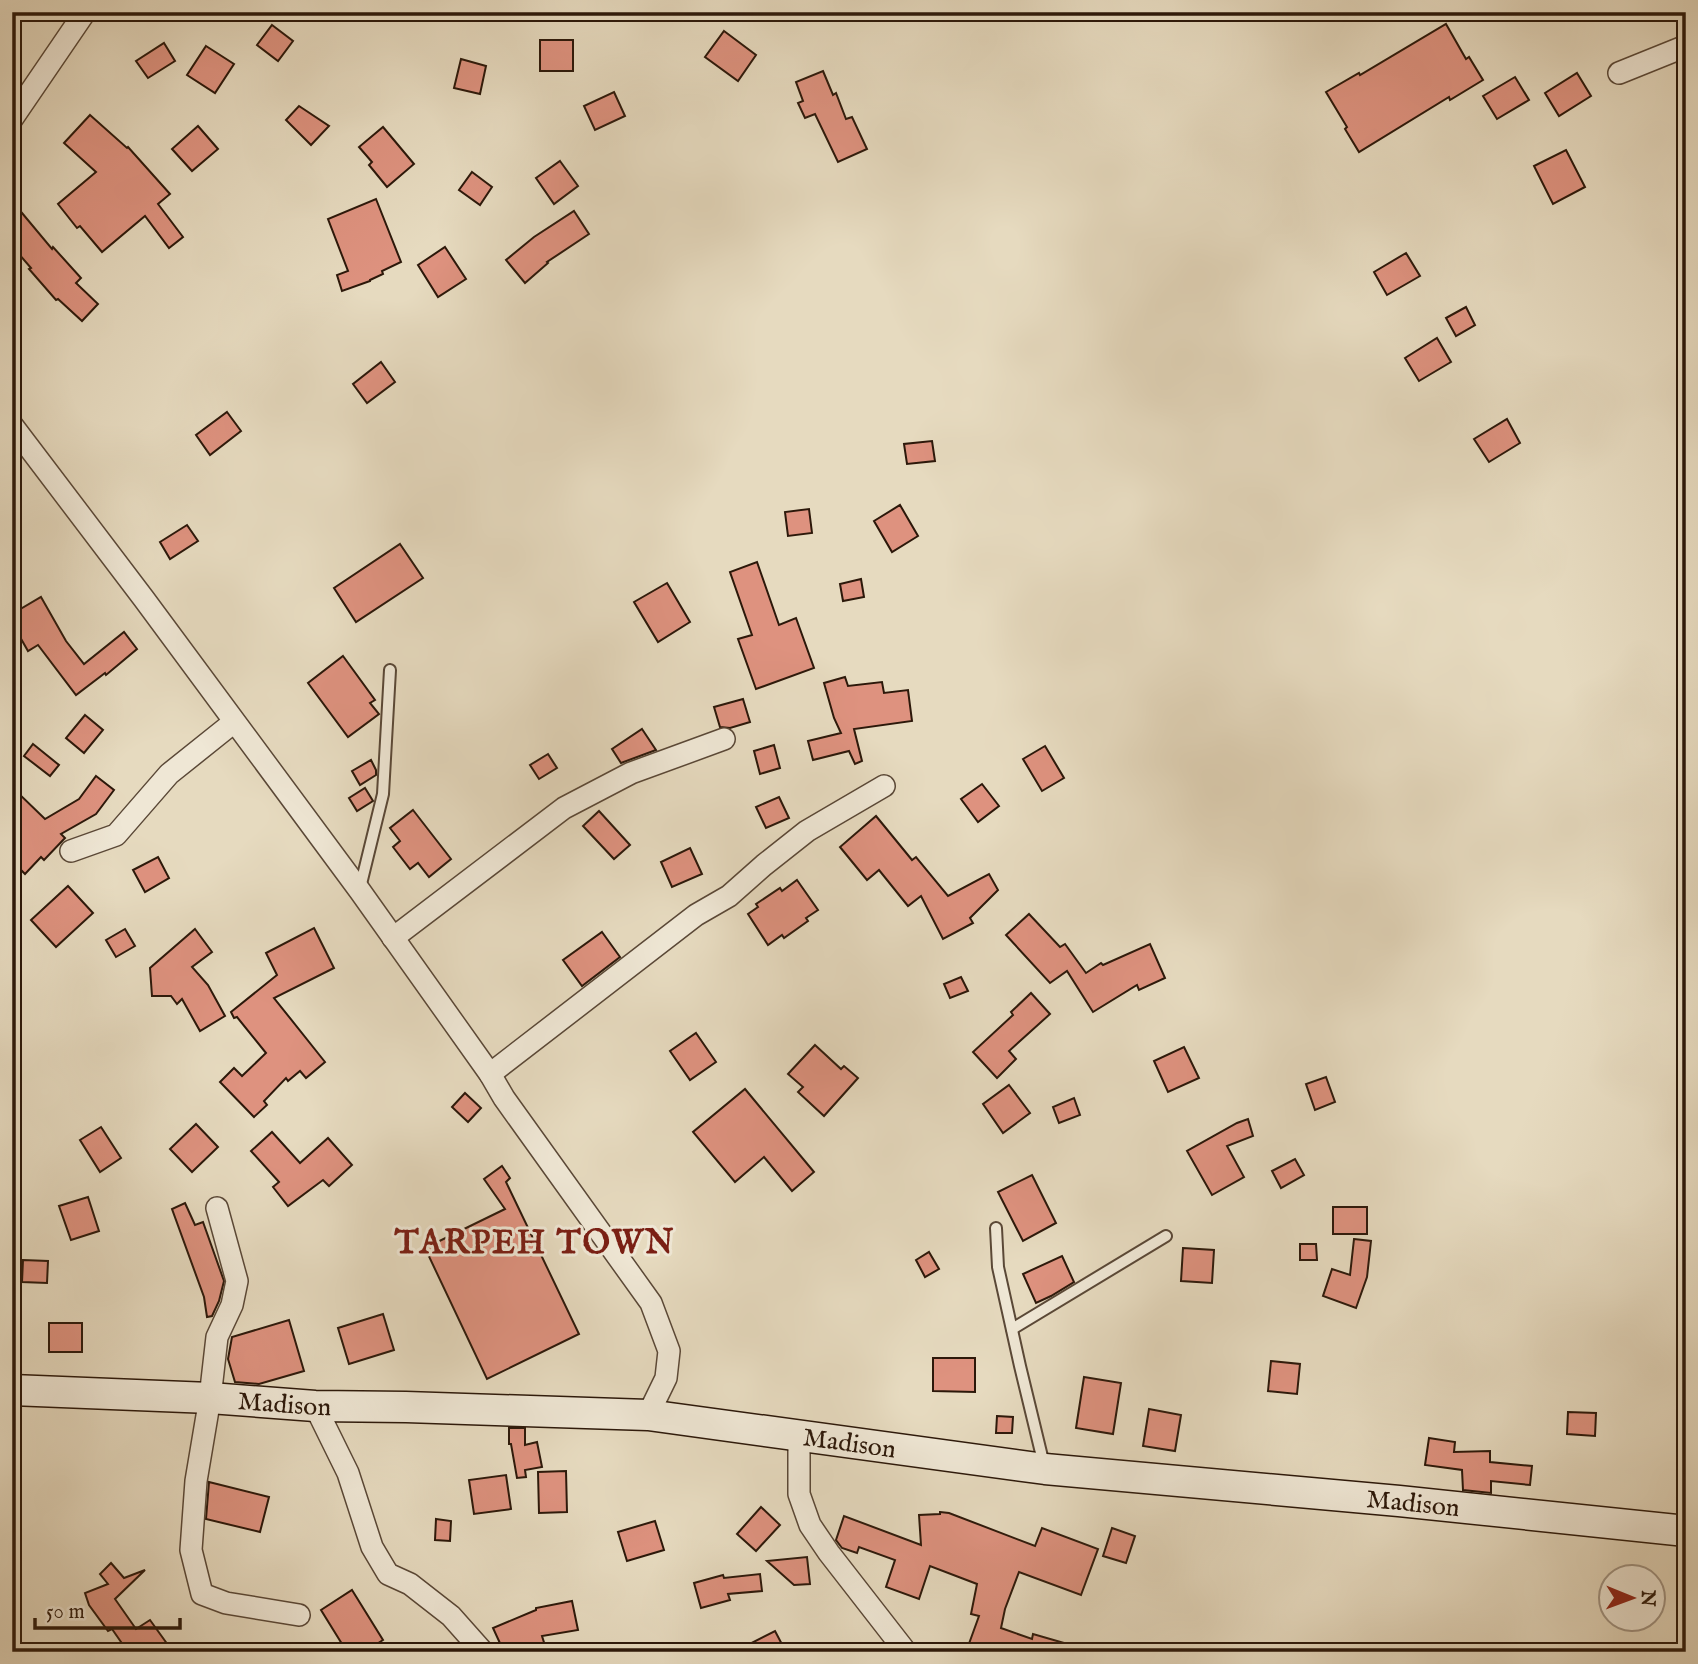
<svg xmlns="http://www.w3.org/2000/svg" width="1698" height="1664" viewBox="0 0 1698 1664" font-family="'IM FELL English',serif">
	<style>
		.building { fill: #de927f; stroke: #2c180a; stroke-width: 2 }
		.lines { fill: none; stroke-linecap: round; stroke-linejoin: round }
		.lane-casing { stroke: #5a4837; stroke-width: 14 }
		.street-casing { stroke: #5a4837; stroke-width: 24 }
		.secondary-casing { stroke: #2c180a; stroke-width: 33 }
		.lane { stroke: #efe7d5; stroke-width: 10 }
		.street { stroke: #efe7d5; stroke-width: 21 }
		.secondary { stroke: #efe7d5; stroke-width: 30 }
		.labels { text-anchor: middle; stroke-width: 6; stroke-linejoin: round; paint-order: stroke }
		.street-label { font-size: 26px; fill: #2c180a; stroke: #efe7d5 }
		.district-label { font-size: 33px; font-weight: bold; letter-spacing: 2px; fill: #7a1f14; stroke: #efe7d5 }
	</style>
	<rect width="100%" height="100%" fill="#e6dabf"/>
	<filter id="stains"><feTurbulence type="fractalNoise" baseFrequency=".00286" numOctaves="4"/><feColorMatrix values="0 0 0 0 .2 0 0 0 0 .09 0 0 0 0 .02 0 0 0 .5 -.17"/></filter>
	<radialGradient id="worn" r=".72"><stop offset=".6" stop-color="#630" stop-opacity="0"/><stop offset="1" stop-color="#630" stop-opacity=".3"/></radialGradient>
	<!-- building -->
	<g class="building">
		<polygon points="1446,24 1466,59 1469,57 1483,80 1450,100 1449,97 1359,152 1345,129 1347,127 1326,92 1359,73 1360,75"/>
		<polygon points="272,25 293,41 278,61 257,45"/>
		<polygon points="724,31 756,55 738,81 705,57"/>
		<rect x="540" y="40" width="33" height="31"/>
		<polygon points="164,43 175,61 148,78 136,61"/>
		<polygon points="206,46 234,64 215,93 187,75"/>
		<polygon points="461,59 486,66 480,94 454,88"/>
		<polygon points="823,71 833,95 836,93 846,119 852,117 867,149 838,162 815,114 805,118 798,103 803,101 796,82"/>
		<polygon points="1577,73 1591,96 1559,116 1545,93"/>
		<polygon points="1515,77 1529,100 1497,119 1483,96"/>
		<polygon points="614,92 625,116 595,130 584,106"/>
		<polygon points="299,106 329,126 311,145 286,120"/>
		<polygon points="90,115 127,148 128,147 170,194 158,204 183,237 169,248 145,216 102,252 80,226 77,228 58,204 96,172 64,143"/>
		<polygon points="198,126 218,149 192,171 172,149"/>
		<polygon points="383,127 414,164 387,187 369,165 372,162 359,147"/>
		<polygon points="1566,150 1585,187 1553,204 1534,166"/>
		<polygon points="560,161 578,186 554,204 536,178"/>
		<polygon points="472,172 492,187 480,205 459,190"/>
		<polygon points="376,199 401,262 382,271 383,274 370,280 370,281 342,291 337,275 348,271 328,219"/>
		<polygon points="12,201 52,249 53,247 81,278 76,283 98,304 82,321 58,299 56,300 29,269 31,268 12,246"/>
		<polygon points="574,211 589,234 547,262 548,263 525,283 506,260 534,237"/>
		<polygon points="445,247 466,279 438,297 418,265"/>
		<polygon points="1406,253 1420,276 1387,295 1374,272"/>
		<polygon points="1466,307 1475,325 1456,336 1446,318"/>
		<polygon points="1437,338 1451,362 1419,381 1405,358"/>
		<polygon points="381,362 395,382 367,403 353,384"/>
		<polygon points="227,412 241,431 210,455 196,435"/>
		<polygon points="1507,419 1520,443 1489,462 1474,439"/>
		<polygon points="932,441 935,461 907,464 904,444"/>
		<polygon points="900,505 918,536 892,552 874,521"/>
		<polygon points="809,509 812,533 788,536 785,512"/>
		<polygon points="187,525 198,541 170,559 160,542"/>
		<polygon points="400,544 423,578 356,622 334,588"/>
		<polygon points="757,562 779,625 796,618 814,668 756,689 738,639 752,635 730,572"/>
		<polygon points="861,579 864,597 843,601 840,584"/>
		<polygon points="667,583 690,622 658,642 634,602"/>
		<polygon points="41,597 66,641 84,664 124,632 137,649 106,675 105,673 76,695 38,645 28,651 12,623 12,614"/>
		<polygon points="343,656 375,700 370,703 379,714 348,737 308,683"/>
		<polygon points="845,677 848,686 882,682 884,693 908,690 912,721 854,729 862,761 855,764 849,751 813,760 808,741 841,733 834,718 824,683"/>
		<polygon points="743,699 750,722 730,728 720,727 714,707"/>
		<polygon points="85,715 103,730 84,753 66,738"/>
		<polygon points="642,729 656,750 621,763 612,749"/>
		<polygon points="33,744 59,765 50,776 24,756"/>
		<polygon points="774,745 780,768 760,774 754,751"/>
		<polygon points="1045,746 1064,778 1042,791 1023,759"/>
		<polygon points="548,754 557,768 539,779 530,765"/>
		<polygon points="371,760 376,770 376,775 360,785 352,771"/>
		<polygon points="96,776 114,790 96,814 61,834 65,838 44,860 41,857 25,874 22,871 12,881 12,787 45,819 79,799"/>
		<polygon points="982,784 999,806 978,822 961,799"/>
		<polygon points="365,788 373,801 357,811 349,798"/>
		<polygon points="779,797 789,818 766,828 756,807"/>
		<polygon points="413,810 451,859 429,877 418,863 410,869 393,847 400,841 390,828"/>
		<polygon points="599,811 630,845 614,859 583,826"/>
		<polygon points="876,816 912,860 916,857 948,896 989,874 998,890 970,918 973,923 943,939 921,896 908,906 879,870 867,880 840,847"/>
		<polygon points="690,848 702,874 672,887 661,862"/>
		<polygon points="158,857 169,878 145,892 133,870"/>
		<polygon points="797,880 818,910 806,918 808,921 784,938 782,935 768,945 748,914 758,907 756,904 780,888 782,891"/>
		<polygon points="68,886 93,913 56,947 31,920"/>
		<polygon points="1029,914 1060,947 1065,944 1086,973 1101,963 1103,965 1150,944 1165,978 1139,990 1137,985 1093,1012 1067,971 1050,983 1006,935"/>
		<polygon points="314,928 334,968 274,998 325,1062 306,1078 300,1071 288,1081 286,1078 264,1101 267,1105 254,1117 220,1082 234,1068 242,1076 266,1053 237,1017 234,1018 231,1012 277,975 266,953"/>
		<polygon points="125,929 135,946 116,957 106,940"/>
		<polygon points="195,929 212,952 192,967 208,985 225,1016 200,1031 182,999 177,1004 171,996 152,996 150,968"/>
		<polygon points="602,932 620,957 582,986 563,960"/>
		<polygon points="961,977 968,991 950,998 944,984"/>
		<polygon points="1031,993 1050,1014 1009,1051 1016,1059 997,1078 973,1052 1013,1015 1011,1012"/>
		<polygon points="696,1033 716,1062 690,1080 670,1051"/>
		<polygon points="815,1045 841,1069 844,1066 858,1078 824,1116 798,1092 803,1087 788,1074"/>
		<polygon points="1184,1047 1199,1078 1168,1092 1154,1061"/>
		<polygon points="1326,1077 1335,1102 1315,1110 1306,1084"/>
		<polygon points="1009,1085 1030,1113 1003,1133 983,1104"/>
		<polygon points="745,1089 814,1172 792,1191 764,1157 735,1182 693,1132"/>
		<polygon points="465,1093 481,1108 468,1122 452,1107"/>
		<polygon points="1074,1098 1080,1115 1059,1123 1053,1107"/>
		<polygon points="1248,1119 1253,1136 1227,1146 1244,1177 1212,1195 1187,1151 1237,1123"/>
		<polygon points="196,1124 218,1147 192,1172 170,1149"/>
		<polygon points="101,1127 121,1158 100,1172 80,1140"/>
		<polygon points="272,1132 300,1163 328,1138 352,1165 329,1186 323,1180 288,1206 273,1187 279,1182 251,1151"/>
		<polygon points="1295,1159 1304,1175 1281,1188 1272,1171"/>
		<polygon points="502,1166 510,1178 506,1182 579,1334 487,1379 425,1248 505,1209 484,1179"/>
		<polygon points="1032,1175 1056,1223 1023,1241 998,1192"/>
		<polygon points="88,1197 99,1231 71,1240 59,1206"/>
		<polygon points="185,1203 195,1225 203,1222 224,1281 219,1301 212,1316 207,1317 204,1297 172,1209"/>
		<rect x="1333" y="1207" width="34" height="27"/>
		<polygon points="1354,1239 1371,1241 1367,1277 1356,1308 1323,1296 1332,1269 1350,1275"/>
		<polygon points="1300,1244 1316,1244 1317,1260 1300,1260"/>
		<polygon points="1183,1248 1214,1250 1212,1283 1181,1281"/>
		<polygon points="929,1252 939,1269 925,1277 916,1260"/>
		<polygon points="1062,1256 1074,1282 1051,1296 1036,1303 1023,1274"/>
		<polygon points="23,1260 48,1261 47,1283 22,1282"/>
		<polygon points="383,1314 394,1350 349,1364 338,1328"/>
		<polygon points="289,1320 304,1371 259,1384 235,1382 228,1359 232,1337"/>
		<rect x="49" y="1323" width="33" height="29"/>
		<polygon points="933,1358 975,1358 975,1392 933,1391"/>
		<polygon points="1271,1361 1300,1364 1297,1394 1268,1391"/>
		<polygon points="1084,1377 1121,1383 1113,1434 1076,1428"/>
		<polygon points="1149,1409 1181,1415 1175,1451 1143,1446"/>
		<polygon points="1568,1412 1596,1413 1595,1436 1567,1434"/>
		<polygon points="997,1416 1013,1417 1012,1433 996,1433"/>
		<polygon points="509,1428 525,1428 525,1445 537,1442 542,1467 525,1470 526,1477 517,1478 511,1444 509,1444"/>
		<polygon points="1429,1438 1455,1442 1454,1452 1490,1451 1490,1462 1532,1466 1530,1485 1491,1481 1491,1493 1463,1490 1462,1470 1425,1465"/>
		<polygon points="566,1471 567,1512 539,1513 538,1472"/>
		<polygon points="506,1475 511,1509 474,1514 469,1480"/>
		<polygon points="209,1482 269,1497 260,1532 206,1519"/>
		<polygon points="761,1507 780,1525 756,1551 737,1534"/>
		<polygon points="940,1512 949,1513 1035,1546 1042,1528 1098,1549 1081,1595 1019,1572 1005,1609 1001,1628 1032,1639 1033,1634 1078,1647 1078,1652 966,1652 979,1616 971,1614 977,1584 930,1566 919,1599 886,1587 895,1560 859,1547 857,1553 842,1548 836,1540 844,1516 921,1545 919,1515 940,1514"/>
		<polygon points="436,1519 451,1521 450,1541 435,1540"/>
		<polygon points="655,1521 664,1550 627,1561 618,1532"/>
		<polygon points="1112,1528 1135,1536 1126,1563 1103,1556"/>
		<polygon points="807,1557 810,1584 794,1585 767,1561"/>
		<polygon points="111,1563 124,1578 145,1570 115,1599 136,1629 150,1620 173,1652 128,1652 112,1629 108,1631 89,1605 85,1593 108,1584 100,1574"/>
		<polygon points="760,1574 762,1591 728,1594 730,1600 701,1608 694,1583 723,1575 724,1578"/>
		<polygon points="352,1590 383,1640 364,1652 347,1652 321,1610"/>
		<polygon points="572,1601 578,1630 542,1636 547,1652 504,1652 493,1628 536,1610 536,1608"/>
		<polygon points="775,1631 786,1652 734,1652"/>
	</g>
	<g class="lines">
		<!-- lane casing -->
		<g class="lane-casing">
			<g id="lane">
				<polyline points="360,888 383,794 390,670"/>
				<polyline points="996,1228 998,1267 1020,1366 1044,1465"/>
				<polyline points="1012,1329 1166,1236"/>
			</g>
		</g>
		<!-- street casing -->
		<g class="street-casing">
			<g id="street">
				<polyline points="1619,73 1686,46"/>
				<polyline points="12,119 85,12"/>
				<polyline points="12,425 144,599 360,891 490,1074 504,1098 651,1303 669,1351 666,1378 648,1415"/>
				<polyline points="71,851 116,835 169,774 234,722"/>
				<polyline points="393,938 564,808 631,773 724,739"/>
				<polyline points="490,1074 696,915 729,896 764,865 807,831 884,786"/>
				<polyline points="217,1208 237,1281 232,1305 217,1337 210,1398 196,1481 191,1550 202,1594 226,1603 299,1615"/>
				<polyline points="315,1406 348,1473 372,1547 388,1574 410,1584 451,1616 483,1652"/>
				<polyline points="799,1436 799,1494 810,1525 829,1553 906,1652"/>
			</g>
		</g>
		<!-- secondary casing -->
		<g class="secondary-casing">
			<g id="secondary">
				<path id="s1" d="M12,1390L210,1398L315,1406L406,1407L648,1415L1045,1469L1399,1501L1686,1531"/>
			</g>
		</g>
		<!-- lane -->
		<use href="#lane" class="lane"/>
		<!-- street -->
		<use href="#street" class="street"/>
		<!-- secondary -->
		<use href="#secondary" class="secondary"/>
	</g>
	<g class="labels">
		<!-- street labels -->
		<g class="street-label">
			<text dy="9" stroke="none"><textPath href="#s1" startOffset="273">Madison</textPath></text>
			<text dy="9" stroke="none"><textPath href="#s1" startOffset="840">Madison</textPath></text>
			<text dy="9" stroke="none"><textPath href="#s1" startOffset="1407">Madison</textPath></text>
		</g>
		<!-- district labels -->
		<g class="district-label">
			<text x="535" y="1253">TARPEH TOWN</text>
		</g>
	</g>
	<!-- margin -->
	<rect width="1698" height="1664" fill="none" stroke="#e6dabf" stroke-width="42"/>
	<rect x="14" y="14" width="1670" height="1636" fill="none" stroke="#2c180a" stroke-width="3.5"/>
	<rect x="21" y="21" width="1656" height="1622" fill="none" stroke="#2c180a" stroke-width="2"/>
	<!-- north arrow -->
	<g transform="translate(1632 1598) rotate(91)"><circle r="33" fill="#efe7d5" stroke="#a19484" stroke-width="2"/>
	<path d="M0-5L12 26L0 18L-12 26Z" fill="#8f2418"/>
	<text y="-10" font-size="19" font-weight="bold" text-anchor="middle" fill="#2c180a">N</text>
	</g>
	<!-- scale -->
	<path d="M35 1618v10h145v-10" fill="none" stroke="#2c180a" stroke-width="3.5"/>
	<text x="46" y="1618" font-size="21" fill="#2c180a" stroke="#efe7d5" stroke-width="5" paint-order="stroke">50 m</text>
	<rect width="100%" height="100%" filter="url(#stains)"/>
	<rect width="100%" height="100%" fill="url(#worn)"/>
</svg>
